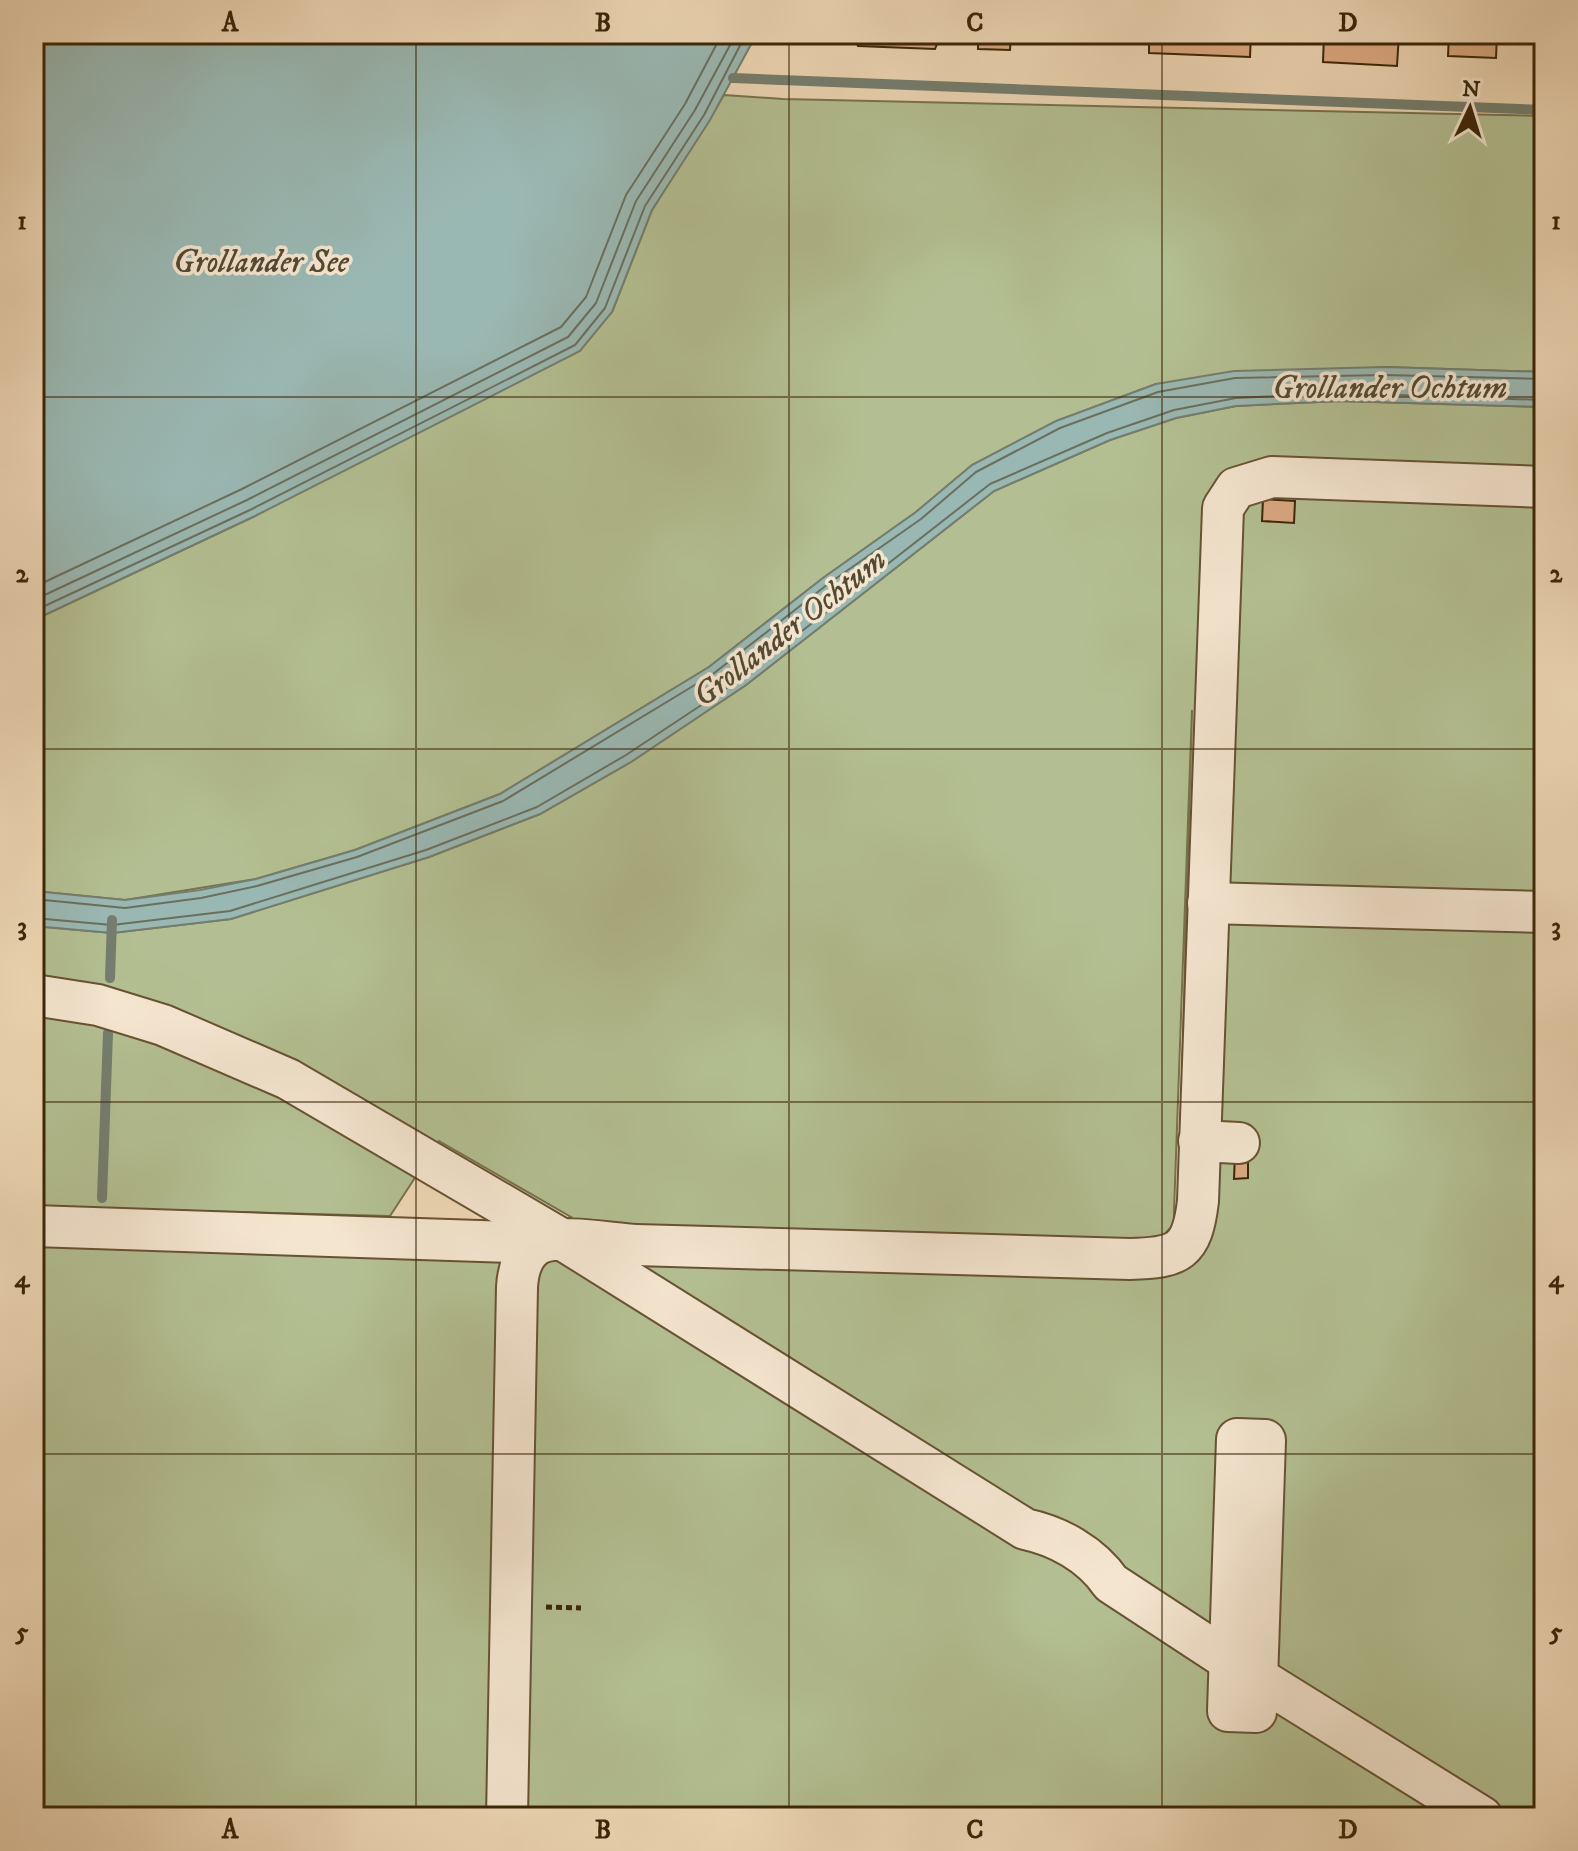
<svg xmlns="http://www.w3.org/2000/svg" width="1578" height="1851" viewBox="0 0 1578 1851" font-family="'IM FELL DW Pica',serif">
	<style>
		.green { fill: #b3bf92; stroke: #77724d; stroke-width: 2; fill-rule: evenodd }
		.water { fill: #9ab8b3; stroke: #747e6f; stroke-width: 2 }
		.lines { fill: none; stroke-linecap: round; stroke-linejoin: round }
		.shore { stroke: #6a6f5e; stroke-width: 2 }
		.stream { stroke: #747e6f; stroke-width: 10 }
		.building { fill: #dca982; stroke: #3b2608; stroke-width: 2 }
		.minor-casing { stroke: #685233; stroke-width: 44 }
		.path { stroke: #3b2608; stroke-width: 5; stroke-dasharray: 6 4; stroke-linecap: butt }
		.minor { stroke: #f4e5cf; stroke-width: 40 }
		.grid { fill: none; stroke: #3b2608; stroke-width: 2; stroke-opacity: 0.55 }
		.labels { text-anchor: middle; stroke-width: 7; stroke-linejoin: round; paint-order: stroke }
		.water-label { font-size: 32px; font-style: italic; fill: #534a33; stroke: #f4e5cf }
		.neatline { fill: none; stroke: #3b2608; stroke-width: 3 }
		.grid-label { font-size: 26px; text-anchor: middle; font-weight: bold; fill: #3b2608 }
	</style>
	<rect width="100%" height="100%" fill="#eed7b5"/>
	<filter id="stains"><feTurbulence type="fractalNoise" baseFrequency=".0025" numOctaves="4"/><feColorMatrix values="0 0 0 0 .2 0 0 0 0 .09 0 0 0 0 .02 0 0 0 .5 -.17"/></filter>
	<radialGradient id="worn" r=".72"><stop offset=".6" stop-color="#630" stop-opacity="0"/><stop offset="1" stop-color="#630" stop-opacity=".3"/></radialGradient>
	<!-- green -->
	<g class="green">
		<polygon points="724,95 783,99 1544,116 1544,372 1385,367 1156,384 1057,421 972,465 916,512 823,578 709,667 500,794 355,850 256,879 125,900 34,891 34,620 255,516 612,312 652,210"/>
		<path d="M1340,401L1544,407V1817H34V1235L474,1251L571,1217L439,1141L390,1216L34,1207V926L112,933L231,919L429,857L540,814L631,762L746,685L994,491L1110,440L1176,418L1236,406ZM1192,710L1178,1221L1170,1233L1158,1241L1174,1224V1211Z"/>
	</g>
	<!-- water -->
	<g class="water">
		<polygon points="34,34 753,34 755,37 710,120 652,210 612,312 580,351 255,516 34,620"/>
		<polygon points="1385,367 1544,372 1544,407 1340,401 1236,406 1176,418 1110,440 994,491 746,685 631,762 540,814 429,857 231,919 112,933 34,926 34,891 125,900 200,890 256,879 355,850 500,794 709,667 823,578 916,512 972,465 1056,421 1156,384 1234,371"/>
	</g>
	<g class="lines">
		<!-- shore -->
		<g class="shore">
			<polyline points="34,587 242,489 561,327 586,297 626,195 685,104 722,34"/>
			<polyline points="34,600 247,500 568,337 596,303 636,201 695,110 736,34"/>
			<polyline points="34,611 252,509 575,345 605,308 645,206 704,115 746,34"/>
			<polyline points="34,899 125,908 201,898 257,886 357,857 503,801 713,674 828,584 921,519 976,472 1060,428 1158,392 1235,378 1385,375 1544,379"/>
			<polyline points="34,918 112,925 230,911 426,850 537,807 626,755 742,678 990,484 1107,433 1174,410 1236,398 1340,393 1544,400"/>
		</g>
		<!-- stream -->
		<g class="stream">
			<polyline points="733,78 1544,110"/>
			<polyline points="110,978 112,920"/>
			<polyline points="102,1198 108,1033"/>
		</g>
	</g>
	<!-- building -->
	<g class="building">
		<polygon points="853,34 941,34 935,49 858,46"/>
		<polygon points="978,34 1011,34 1010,50 978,49"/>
		<polygon points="1024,34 1096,34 1096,41 1024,38"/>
		<polygon points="1149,34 1251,34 1250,57 1149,53"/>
		<polygon points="1324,34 1399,34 1397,66 1323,62"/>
		<polygon points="1449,34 1497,34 1496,58 1448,56"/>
		<polygon points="1263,499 1295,501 1294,523 1262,521"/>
		<polygon points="1235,1154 1248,1155 1248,1178 1234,1179"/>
	</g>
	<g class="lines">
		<!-- minor casing -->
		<g class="minor-casing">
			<g id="minor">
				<polyline points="1208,903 1544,912"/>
				<path d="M34,995L98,1005L163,1025L288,1079L563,1240L1025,1529C1058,1536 1091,1554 1111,1583L1230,1661"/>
				<polyline points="1199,1141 1239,1143"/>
				<polyline points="34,1226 540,1243"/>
				<polygon points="1237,1439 1265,1440 1256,1712 1228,1711"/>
				<polyline points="1257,1677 1482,1817"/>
				<path d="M507,1817L517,1287C518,1271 523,1251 540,1243C562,1234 612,1244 636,1245L1130,1259C1179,1258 1192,1252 1198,1201L1223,508L1236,488L1272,477L1544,487"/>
			</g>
		</g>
		<!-- path -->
		<polyline class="path" points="546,1607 581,1608"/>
		<!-- minor -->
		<use href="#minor" class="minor"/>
	</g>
	<!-- grid -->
	<path class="grid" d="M416,34V1817M789,34V1817M1162,34V1817M34,397H1544M34,749H1544M34,1102H1544M34,1454H1544"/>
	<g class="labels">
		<!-- water labels -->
		<g class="water-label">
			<text x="261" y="272">Grollander See</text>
			<text x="1390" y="398">Grollander Ochtum</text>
			<text transform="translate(789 627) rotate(-38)" y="11">Grollander Ochtum</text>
		</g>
	</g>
	<!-- margin -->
	<rect width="1578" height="1851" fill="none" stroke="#eed7b5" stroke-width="88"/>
	<!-- north arrow -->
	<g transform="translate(1470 108) rotate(4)" stroke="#f4e5cf" stroke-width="6" paint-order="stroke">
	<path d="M0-6L14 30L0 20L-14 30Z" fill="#3b2608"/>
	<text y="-12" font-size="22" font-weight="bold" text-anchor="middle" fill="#3b2608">N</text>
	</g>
	<rect x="44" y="44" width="1490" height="1763" class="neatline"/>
	<g class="grid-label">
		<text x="230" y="31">A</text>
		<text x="603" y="31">B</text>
		<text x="975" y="31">C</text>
		<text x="1348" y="31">D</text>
		<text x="22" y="229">1</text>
		<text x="1556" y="229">1</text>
		<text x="22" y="582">2</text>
		<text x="1556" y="582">2</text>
		<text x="22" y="935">3</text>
		<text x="1556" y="935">3</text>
		<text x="22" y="1287">4</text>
		<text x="1556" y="1287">4</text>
		<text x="22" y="1640">5</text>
		<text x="1556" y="1640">5</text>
		<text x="230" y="1838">A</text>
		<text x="603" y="1838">B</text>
		<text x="975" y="1838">C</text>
		<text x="1348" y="1838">D</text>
	</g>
	<rect width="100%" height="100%" filter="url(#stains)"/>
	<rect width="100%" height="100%" fill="url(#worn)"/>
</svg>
